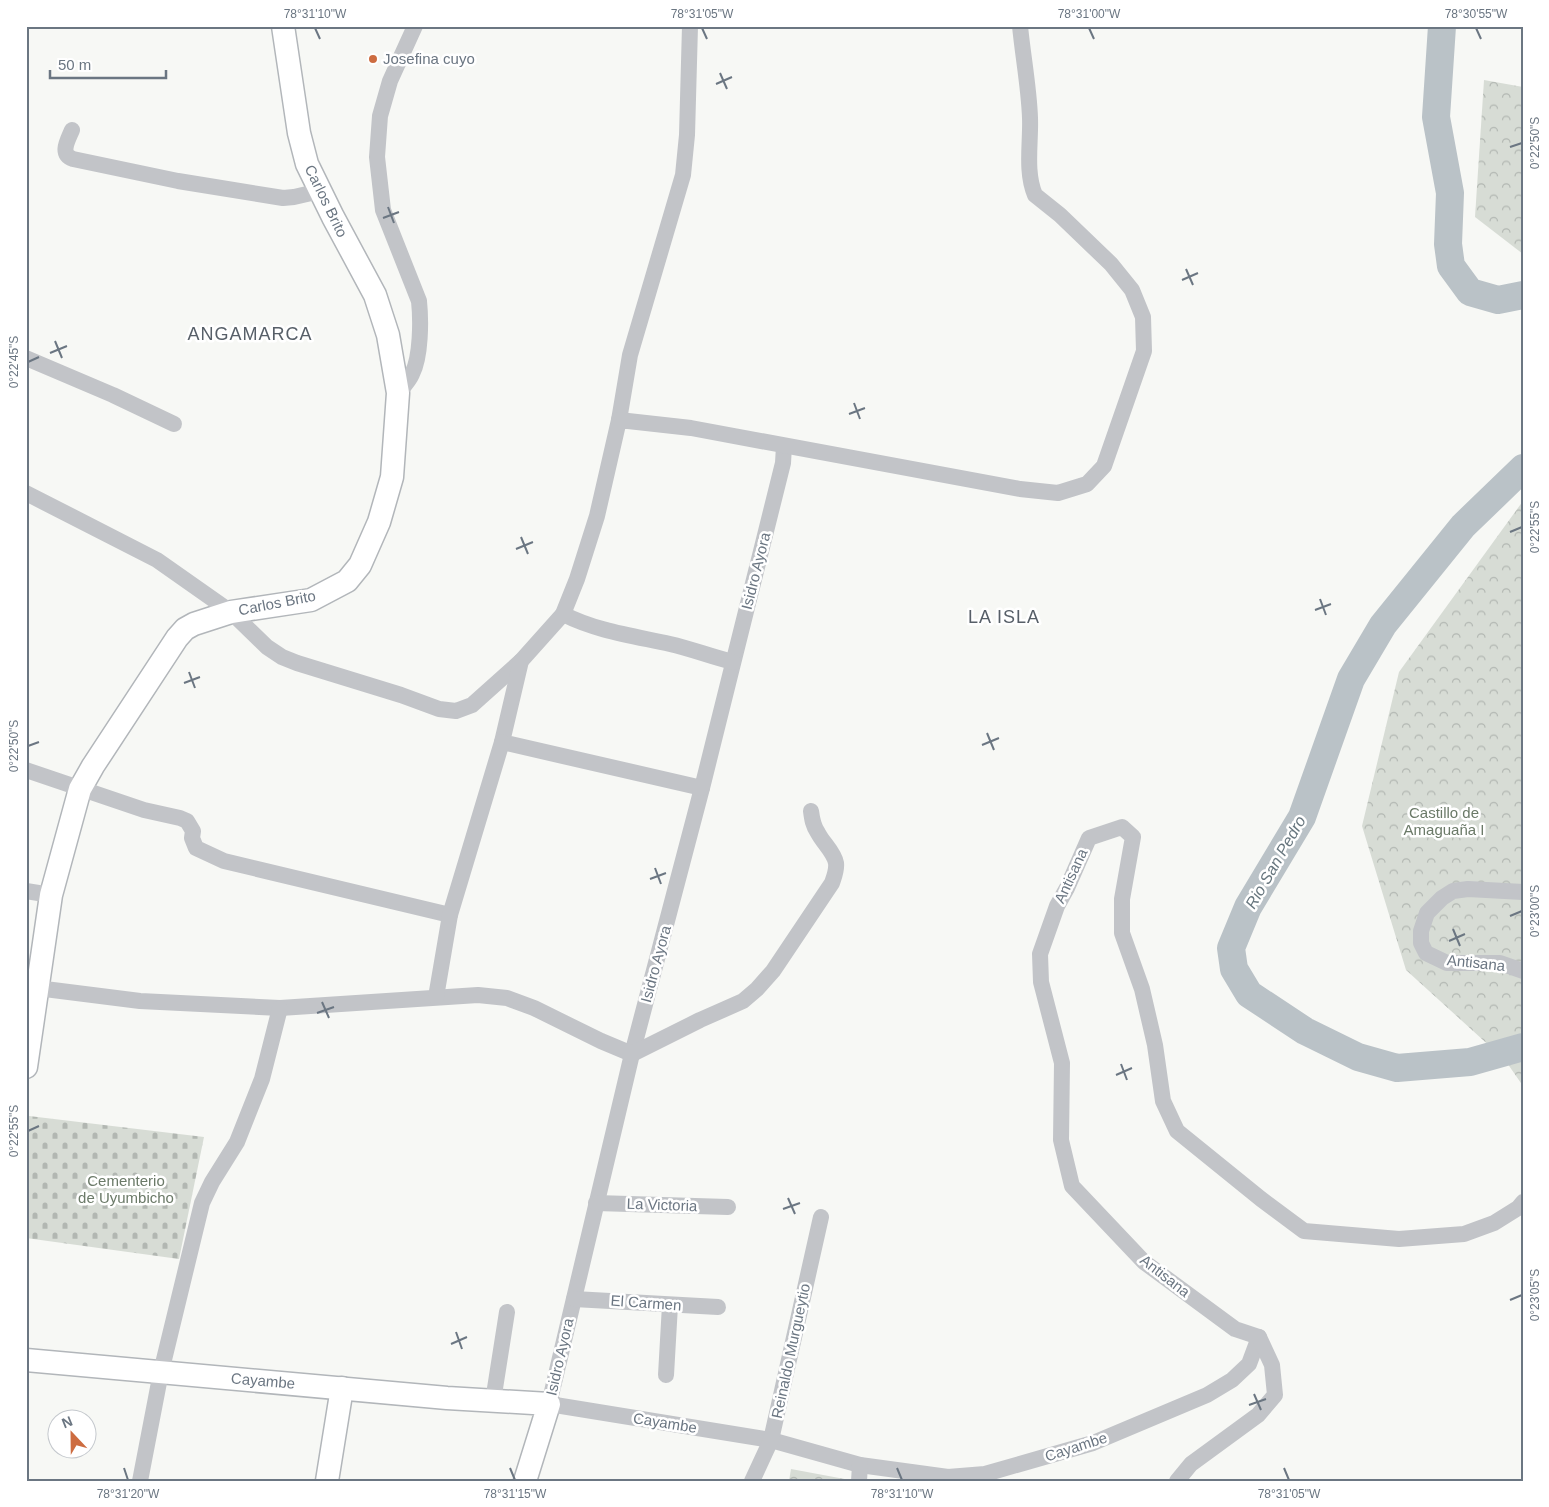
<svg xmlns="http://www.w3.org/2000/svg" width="1549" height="1507" viewBox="0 0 1549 1507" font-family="Arial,sans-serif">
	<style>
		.forest { fill: url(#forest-crowns) }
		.cemetery { fill: url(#cemetery-stones) }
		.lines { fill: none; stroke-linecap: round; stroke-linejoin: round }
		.river { stroke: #bac2c7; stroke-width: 28 }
		.secondary-casing { stroke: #b2b6ba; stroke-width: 25 }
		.street { stroke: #c2c4c8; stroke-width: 16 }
		.secondary { stroke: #fff; stroke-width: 22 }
		.ticks { fill: none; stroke: #6b7682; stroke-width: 2 }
		.poi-dot { fill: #cd6c40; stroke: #fff; stroke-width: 2 }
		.labels { text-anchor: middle; stroke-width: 5; stroke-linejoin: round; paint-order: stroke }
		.poi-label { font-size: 15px; fill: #6b7682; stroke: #fff; text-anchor: start }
		.street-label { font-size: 15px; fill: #6b7682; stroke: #fff }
		.park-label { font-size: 15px; fill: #6b7a68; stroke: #fff }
		.water-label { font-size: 16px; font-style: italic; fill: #67767e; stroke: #fff }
		.quarter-label { font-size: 18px; letter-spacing: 1px; fill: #575f68; stroke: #fff }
		.neatline { fill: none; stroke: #6b7682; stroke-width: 2 }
		.ticks-label { font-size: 12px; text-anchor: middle; fill: #6b7682 }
	</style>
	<defs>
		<pattern id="forest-crowns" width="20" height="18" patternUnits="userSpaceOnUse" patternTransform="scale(1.25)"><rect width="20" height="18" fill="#d7dcd5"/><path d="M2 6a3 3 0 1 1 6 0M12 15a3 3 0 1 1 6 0" fill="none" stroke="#b2b7b2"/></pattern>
		<pattern id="cemetery-stones" width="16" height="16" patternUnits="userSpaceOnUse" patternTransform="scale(1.25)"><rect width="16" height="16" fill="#d7dcd5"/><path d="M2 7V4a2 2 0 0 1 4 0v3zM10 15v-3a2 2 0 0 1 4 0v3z" fill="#b2b7b2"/></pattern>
	</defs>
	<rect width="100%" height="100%" fill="#f7f8f5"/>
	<!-- forest -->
	<g class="forest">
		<polygon points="1484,80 1523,87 1523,254 1475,217"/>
		<polygon points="1523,501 1523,1086 1505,1060 1406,970 1362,826 1399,672"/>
		<polygon points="791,1469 850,1480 850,1481 789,1481"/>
	</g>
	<!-- cemetery -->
	<polygon class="cemetery" points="29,1116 204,1137 179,1259 26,1238 26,1133"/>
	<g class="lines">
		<!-- river -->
		<g class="river">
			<polyline points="1442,26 1436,117 1450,193 1448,244 1451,266 1470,292 1498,300 1523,295"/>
			<polyline points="1523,468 1463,526 1383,625 1351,679 1302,817 1248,907 1231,948 1234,969 1249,994 1305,1031 1358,1057 1397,1068 1470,1062 1523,1047"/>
		</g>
		<!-- secondary casing -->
		<g class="secondary-casing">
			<g id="secondary">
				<polyline points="26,1067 51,895 80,789 93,766 177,638 185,629 194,624 231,612 311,600 347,581 360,565 379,522 392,477 398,393 388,335 375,295 333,217 307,164 299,133 283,26"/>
				<polyline points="26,1360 447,1398 549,1404 525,1481"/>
				<polyline points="327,1481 342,1388"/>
			</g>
		</g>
		<!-- street -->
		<g class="street">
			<path d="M72,130C68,140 59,154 73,159L178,181L283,198L294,197L320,191"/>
			<polyline points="26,358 113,395 174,424"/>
			<path d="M398,393C403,387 409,381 412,374C421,357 421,320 419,301L383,210L377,157L380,116L390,81L415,26"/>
			<polyline points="619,420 630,355 683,175 687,135 690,26"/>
			<polyline points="784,446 783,463 702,788 632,1054 549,1404 771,1440 860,1465 948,1477 985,1474 1093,1443 1207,1395 1232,1380 1249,1364 1259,1337"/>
			<polyline points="26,493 157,560 231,612 267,647 282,657 297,663 401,695 439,709 456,711 472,705 521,661"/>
			<path d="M563,614C596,631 634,636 670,644C692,649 712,657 733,662"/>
			<polyline points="26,770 144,810 180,818 187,821 193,831 192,838 196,848 224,861 450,915"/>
			<path d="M702,788L502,742L521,661L563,614L577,579L597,516L619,420L691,428L1020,489L1058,493L1087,484L1104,466L1144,351L1143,317L1132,290L1111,264L1060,215L1035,195C1025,172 1031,142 1030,118C1029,88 1023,57 1020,26"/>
			<polyline points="26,891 51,895"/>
			<polyline points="1523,892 1468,889 1453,891 1442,898 1427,913 1421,931 1421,943 1426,953 1447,963 1500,963 1523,971"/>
			<path d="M37,988L140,1001L280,1008L478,995L507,998L534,1008L601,1041L632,1054L700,1020L743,1001L757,989L773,971L832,883C834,877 837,870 836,863C834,852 823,843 818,833C813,826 812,819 811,811"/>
			<polyline points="436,997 450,915 502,742"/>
			<polyline points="596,1203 728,1207"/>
			<polyline points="574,1299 718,1307"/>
			<polyline points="666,1375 670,1305"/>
			<polyline points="493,1401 507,1312"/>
			<polyline points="140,1481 161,1372 202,1203 212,1182 237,1142 262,1079 280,1008"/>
			<polyline points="752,1481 771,1440 821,1217"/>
			<polyline points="859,1481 860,1465"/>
			<polyline points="1177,1481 1191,1464 1258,1415 1275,1395 1272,1365 1259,1337 1235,1329 1144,1262 1072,1186 1061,1140 1062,1063 1041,982 1040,954 1057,906 1067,888 1089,838 1122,827 1133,837 1122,899 1122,933 1142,989 1155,1045 1163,1101 1177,1131 1261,1199 1304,1231 1399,1239 1464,1234 1494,1223 1518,1208 1523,1202"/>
		</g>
		<!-- secondary -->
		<use href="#secondary" class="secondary"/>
	</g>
	<!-- ticks -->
	<path class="ticks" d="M315,28L320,39M702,28L707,39M1089,28L1094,39M1476,28L1481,39M720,73L727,89M716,84L732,77M1510,147L1522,143M388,207L394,223M383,218L399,212M1186,269L1193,285M1182,280L1198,273M55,341L62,358M50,353L67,346M28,362L39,357M854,403L860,419M849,414L865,408M1510,532L1522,527M521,537L528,554M516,549L533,542M1320,599L1326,615M1315,610L1331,604M189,672L195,688M184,683L200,677M987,733L994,750M982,745L999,738M28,746L39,742M655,868L661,884M650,879L666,873M1510,916L1522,911M1453,929L1460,946M1449,941L1465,934M322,1002L329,1018M317,1013L334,1007M1121,1064L1127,1080M1116,1075L1132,1068M28,1131L39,1126M788,1198L795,1214M783,1209L800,1203M1510,1300L1522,1295M456,1332L462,1349M451,1344L467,1337M1254,1394L1261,1410M1249,1405L1266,1399M124,1468L128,1480M510,1468L515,1480M897,1468L902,1480M1284,1468L1289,1480"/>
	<!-- markers -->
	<circle class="poi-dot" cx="373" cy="59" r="5"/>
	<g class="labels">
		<!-- poi labels -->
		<g class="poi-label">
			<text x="383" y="64">Josefina cuyo</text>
		</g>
		<!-- street labels -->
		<g class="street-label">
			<text transform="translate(326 201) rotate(64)" y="5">Carlos Brito</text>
			<text transform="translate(756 571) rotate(-76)" y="5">Isidro Ayora</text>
			<text transform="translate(277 603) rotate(-11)" y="5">Carlos Brito</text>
			<text transform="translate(1071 876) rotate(-65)" y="5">Antisana</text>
			<text transform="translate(1476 963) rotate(6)" y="5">Antisana</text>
			<text transform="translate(656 964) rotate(-75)" y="5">Isidro Ayora</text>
			<text transform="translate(662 1205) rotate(2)" y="5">La Victoria</text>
			<text transform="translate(1165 1276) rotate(38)" y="5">Antisana</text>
			<text transform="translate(646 1303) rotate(4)" y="5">El Carmen</text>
			<text transform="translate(791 1351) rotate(-78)" y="5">Reinaldo Murgueytio</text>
			<text transform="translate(560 1357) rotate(-77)" y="5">Isidro Ayora</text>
			<text transform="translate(263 1381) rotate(5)" y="5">Cayambe</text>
			<text transform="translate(665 1423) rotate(9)" y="5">Cayambe</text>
			<text transform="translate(1076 1447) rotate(-18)" y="5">Cayambe</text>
		</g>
		<!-- park labels -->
		<g class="park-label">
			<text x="1444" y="818">Castillo de<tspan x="1444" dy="17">Amaguaña I</tspan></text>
			<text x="126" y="1186">Cementerio<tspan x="126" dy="17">de Uyumbicho</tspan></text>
		</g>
		<!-- water labels -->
		<g class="water-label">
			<text transform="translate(1275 862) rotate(-60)" y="6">Rio San Pedro</text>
		</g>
		<!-- quarter labels -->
		<g class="quarter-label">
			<text x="250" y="340">ANGAMARCA</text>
			<text x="1004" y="623">LA ISLA</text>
		</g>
	</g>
	<!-- border -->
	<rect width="1549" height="1507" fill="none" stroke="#ffffff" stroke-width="55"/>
	<!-- north arrow -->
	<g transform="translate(72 1434) rotate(338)"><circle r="24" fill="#ffffff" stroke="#c4c8cd"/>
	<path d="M0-4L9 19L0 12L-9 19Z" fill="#cd6c40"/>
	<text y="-8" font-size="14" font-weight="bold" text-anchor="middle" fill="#6b7682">N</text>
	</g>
	<!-- scale -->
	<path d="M50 70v8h116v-8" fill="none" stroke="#6b7682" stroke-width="2.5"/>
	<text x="58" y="70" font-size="15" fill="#6b7682" stroke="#ffffff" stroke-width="4" paint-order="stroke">50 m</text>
	<rect x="28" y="28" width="1494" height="1452" class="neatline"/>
	<g class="ticks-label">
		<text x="315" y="18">78°31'10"W</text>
		<text x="702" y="18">78°31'05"W</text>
		<text x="1089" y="18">78°31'00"W</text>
		<text x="1476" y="18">78°30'55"W</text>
		<text transform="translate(1535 143) rotate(-90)" y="4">0°22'50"S</text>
		<text transform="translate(14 362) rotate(-90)" y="4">0°22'45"S</text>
		<text transform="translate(1535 527) rotate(-90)" y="4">0°22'55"S</text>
		<text transform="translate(14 746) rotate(-90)" y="4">0°22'50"S</text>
		<text transform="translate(1535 911) rotate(-90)" y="4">0°23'00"S</text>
		<text transform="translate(14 1131) rotate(-90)" y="4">0°22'55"S</text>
		<text transform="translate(1535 1295) rotate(-90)" y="4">0°23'05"S</text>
		<text x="128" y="1498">78°31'20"W</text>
		<text x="515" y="1498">78°31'15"W</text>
		<text x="902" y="1498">78°31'10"W</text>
		<text x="1289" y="1498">78°31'05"W</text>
	</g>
</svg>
